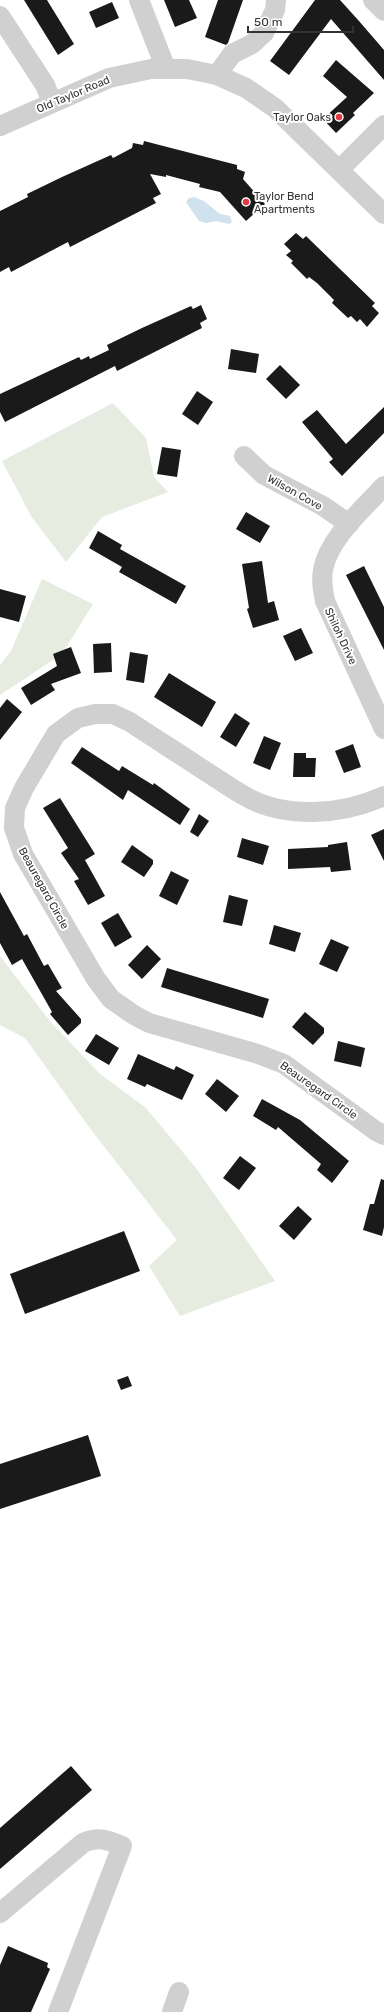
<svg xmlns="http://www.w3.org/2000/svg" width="384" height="2012" viewBox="0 0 384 2012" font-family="Rubik,sans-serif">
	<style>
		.green { fill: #e6ecdf }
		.water { fill: #cfe2ee }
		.building { fill: #1a1a1a }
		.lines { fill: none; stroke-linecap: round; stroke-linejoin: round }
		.minor { stroke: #d0d0d0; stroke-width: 20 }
		.poi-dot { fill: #e63946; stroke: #fff; stroke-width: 1.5 }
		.labels { text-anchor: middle; stroke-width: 4; stroke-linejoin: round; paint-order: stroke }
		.street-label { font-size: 11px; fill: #333; stroke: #fff }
		.poi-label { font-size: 11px; fill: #333; stroke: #fff; text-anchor: end }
	</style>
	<rect width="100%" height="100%" fill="#fff"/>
	<!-- green -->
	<g class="green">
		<polygon points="113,403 146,438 154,477 168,492 102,517 66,562 31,516 2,461"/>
		<polygon points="42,579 93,604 62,654 0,695 0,665 11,651"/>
		<polygon points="0,956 49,1020 99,1073 146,1108 196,1168 275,1281 180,1316 149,1266 177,1240 92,1131 25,1038 0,1025"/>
	</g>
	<!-- water -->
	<polygon class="water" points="194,197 204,201 220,214 230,216 232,222 229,224 216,221 206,223 199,221 186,202 189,198"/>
	<!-- building -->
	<g class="building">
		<polygon points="24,0 47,0 74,44 58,55"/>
		<polygon points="164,0 189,0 197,18 175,27"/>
		<polygon points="218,0 243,0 228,43 226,45 205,37"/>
		<polygon points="315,0 340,0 359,21 384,50 384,80 331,19 289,75 270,61"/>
		<polygon points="112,2 119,18 96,28 89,12"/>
		<polygon points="336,60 374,93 353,113 355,115 336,133 323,119 347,97 323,76"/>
		<polygon points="144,141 237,165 237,169 245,172 243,179 265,204 246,221 220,192 199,187 200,184 166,175 166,177 150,174 161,194 153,198 156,203 70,247 68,242 11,272 9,267 0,272 0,211 28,197 27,194 62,177 111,155 113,158 132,148 133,143 143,145"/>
		<polygon points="296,233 303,239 306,236 375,303 372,306 379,313 367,327 360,319 357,322 351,316 348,318 332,303 334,300 317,283 309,277 307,279 291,263 293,261 286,255 291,251 284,244"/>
		<polygon points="201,305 207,319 200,323 202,328 117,371 115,366 5,422 0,412 0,394 79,357 81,360 89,356 90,359 109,350 107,345 142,328 191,306 193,309"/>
		<polygon points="231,349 259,354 256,373 228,369"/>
		<polygon points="280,365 300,385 286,399 266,379"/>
		<polygon points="197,391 213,402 198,425 182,414"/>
		<polygon points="384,407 384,433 342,476 329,462 333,459 302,422 317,410 346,444"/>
		<polygon points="162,447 181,450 177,477 157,474"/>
		<polygon points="246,512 270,526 260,543 236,529"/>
		<polygon points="98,531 122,545 120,549 186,586 176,604 119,572 122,567 89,548"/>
		<polygon points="262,561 268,603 274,601 279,620 253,628 247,609 249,608 242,564"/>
		<polygon points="364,566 384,607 384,650 346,575"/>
		<polygon points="0,589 26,596 19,622 0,617"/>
		<polygon points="301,628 313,653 295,661 283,636"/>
		<polygon points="111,643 112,672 94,673 93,644"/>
		<polygon points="71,647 81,673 51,684 55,690 31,705 21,688 57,666 53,654"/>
		<polygon points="130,652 148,655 144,683 126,680"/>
		<polygon points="169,673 216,702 202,727 154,697"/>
		<polygon points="7,699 22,712 0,740 0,708"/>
		<polygon points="235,713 250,723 236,747 220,737"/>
		<polygon points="264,736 281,743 270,770 253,763"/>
		<polygon points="353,744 361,767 344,773 335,751"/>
		<polygon points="82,747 119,771 122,766 153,785 154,783 190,809 180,825 128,790 123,800 71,763"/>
		<polygon points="294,753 306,753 306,758 316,758 315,777 293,777"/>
		<polygon points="60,798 95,854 85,860 105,896 88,905 74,881 79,879 61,853 68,848 43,808"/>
		<polygon points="199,814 209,821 198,837 190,832"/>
		<polygon points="384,829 384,861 371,835"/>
		<polygon points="242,838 269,846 263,865 237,857"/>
		<polygon points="347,842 351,870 331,872 330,867 288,869 288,849 328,847 328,845"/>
		<polygon points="132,845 153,860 153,864 144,877 121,862"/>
		<polygon points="171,871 189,880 177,905 159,896"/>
		<polygon points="0,892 24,936 27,934 44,966 48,964 62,988 56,991 81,1019 81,1023 68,1035 50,1014 52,1012 22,959 12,965 0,943"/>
		<polygon points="229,895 248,900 242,926 223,922"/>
		<polygon points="118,913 132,937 115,947 101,923"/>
		<polygon points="274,925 301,933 295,952 269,944"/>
		<polygon points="331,939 349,947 337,972 319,964"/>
		<polygon points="147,945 161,959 142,979 128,965"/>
		<polygon points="167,968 269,999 263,1018 161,987"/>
		<polygon points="305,1012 324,1028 324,1033 313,1045 292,1027"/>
		<polygon points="96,1034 119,1048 109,1065 85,1051"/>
		<polygon points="338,1041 365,1048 361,1067 334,1061"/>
		<polygon points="138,1054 174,1070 176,1066 194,1075 182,1100 147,1084 145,1087 127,1079"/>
		<polygon points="217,1079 239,1096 226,1112 205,1094"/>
		<polygon points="262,1099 300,1120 349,1161 332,1183 317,1170 321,1164 278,1127 276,1130 253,1116"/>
		<polygon points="240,1156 256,1168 239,1190 223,1178"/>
		<polygon points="381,1179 384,1180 384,1227 382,1236 363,1230 370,1204 374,1204"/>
		<polygon points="298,1206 312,1219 294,1240 279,1226"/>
		<polygon points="124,1231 140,1271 25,1314 10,1274"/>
		<polygon points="128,1376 132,1386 121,1390 117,1380"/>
		<polygon points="88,1435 101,1476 0,1509 0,1464"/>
		<polygon points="71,1766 92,1790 0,1869 0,1828"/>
		<polygon points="8,1946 48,1963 47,1967 50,1969 31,2012 0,2012 0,1965"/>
	</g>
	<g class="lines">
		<!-- minor -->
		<g class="minor">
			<polyline points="139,0 166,69"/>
			<polyline points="373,0 384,11"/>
			<polyline points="0,16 45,85 52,102"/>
			<polyline points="217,75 232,54 252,44 264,33 275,10 276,0"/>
			<polyline points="0,126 109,78 151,69 187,69 217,75 246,88 275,108 384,214"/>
			<polyline points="339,170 384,125"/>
			<polyline points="244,456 264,475 323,506 349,524"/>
			<path d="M384,486C363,509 328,539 323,570C321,581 323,591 325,601L384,729"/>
			<path d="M384,796C342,815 284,820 243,795C229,787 215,777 202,769C178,753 154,738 130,722L113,714H95L78,718L56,734L24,788L15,808L14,828L23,854L96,979L111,999L134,1015L149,1023L258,1054L284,1064L376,1131L384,1135"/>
			<path d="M0,1913L83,1843C98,1836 108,1840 122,1846L58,2012"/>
			<polyline points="172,2012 179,1992"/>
		</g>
	</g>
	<!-- markers -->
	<g class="poi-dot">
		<circle cx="339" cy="117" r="4"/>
		<circle cx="246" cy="202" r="4"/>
	</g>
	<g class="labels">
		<!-- street labels -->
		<g class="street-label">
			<text transform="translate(73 94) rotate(-23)" y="4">Old Taylor Road</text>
			<text transform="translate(295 492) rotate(29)" y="4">Wilson Cove</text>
			<text transform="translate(341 636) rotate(65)" y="4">Shiloh Drive</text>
			<text transform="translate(44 888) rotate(61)" y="4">Beauregard Circle</text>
			<text transform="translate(319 1090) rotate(35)" y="4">Beauregard Circle</text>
		</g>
		<!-- poi labels -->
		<g class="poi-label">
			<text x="331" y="121">Taylor Oaks</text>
			<text x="254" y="200" text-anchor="start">Taylor Bend<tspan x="254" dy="13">Apartments</tspan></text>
		</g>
	</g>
	<!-- scale -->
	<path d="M248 26v6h105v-6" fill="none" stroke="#333333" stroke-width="2"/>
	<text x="254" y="26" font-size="12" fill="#333333" stroke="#ffffff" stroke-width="3" paint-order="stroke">50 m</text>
</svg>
